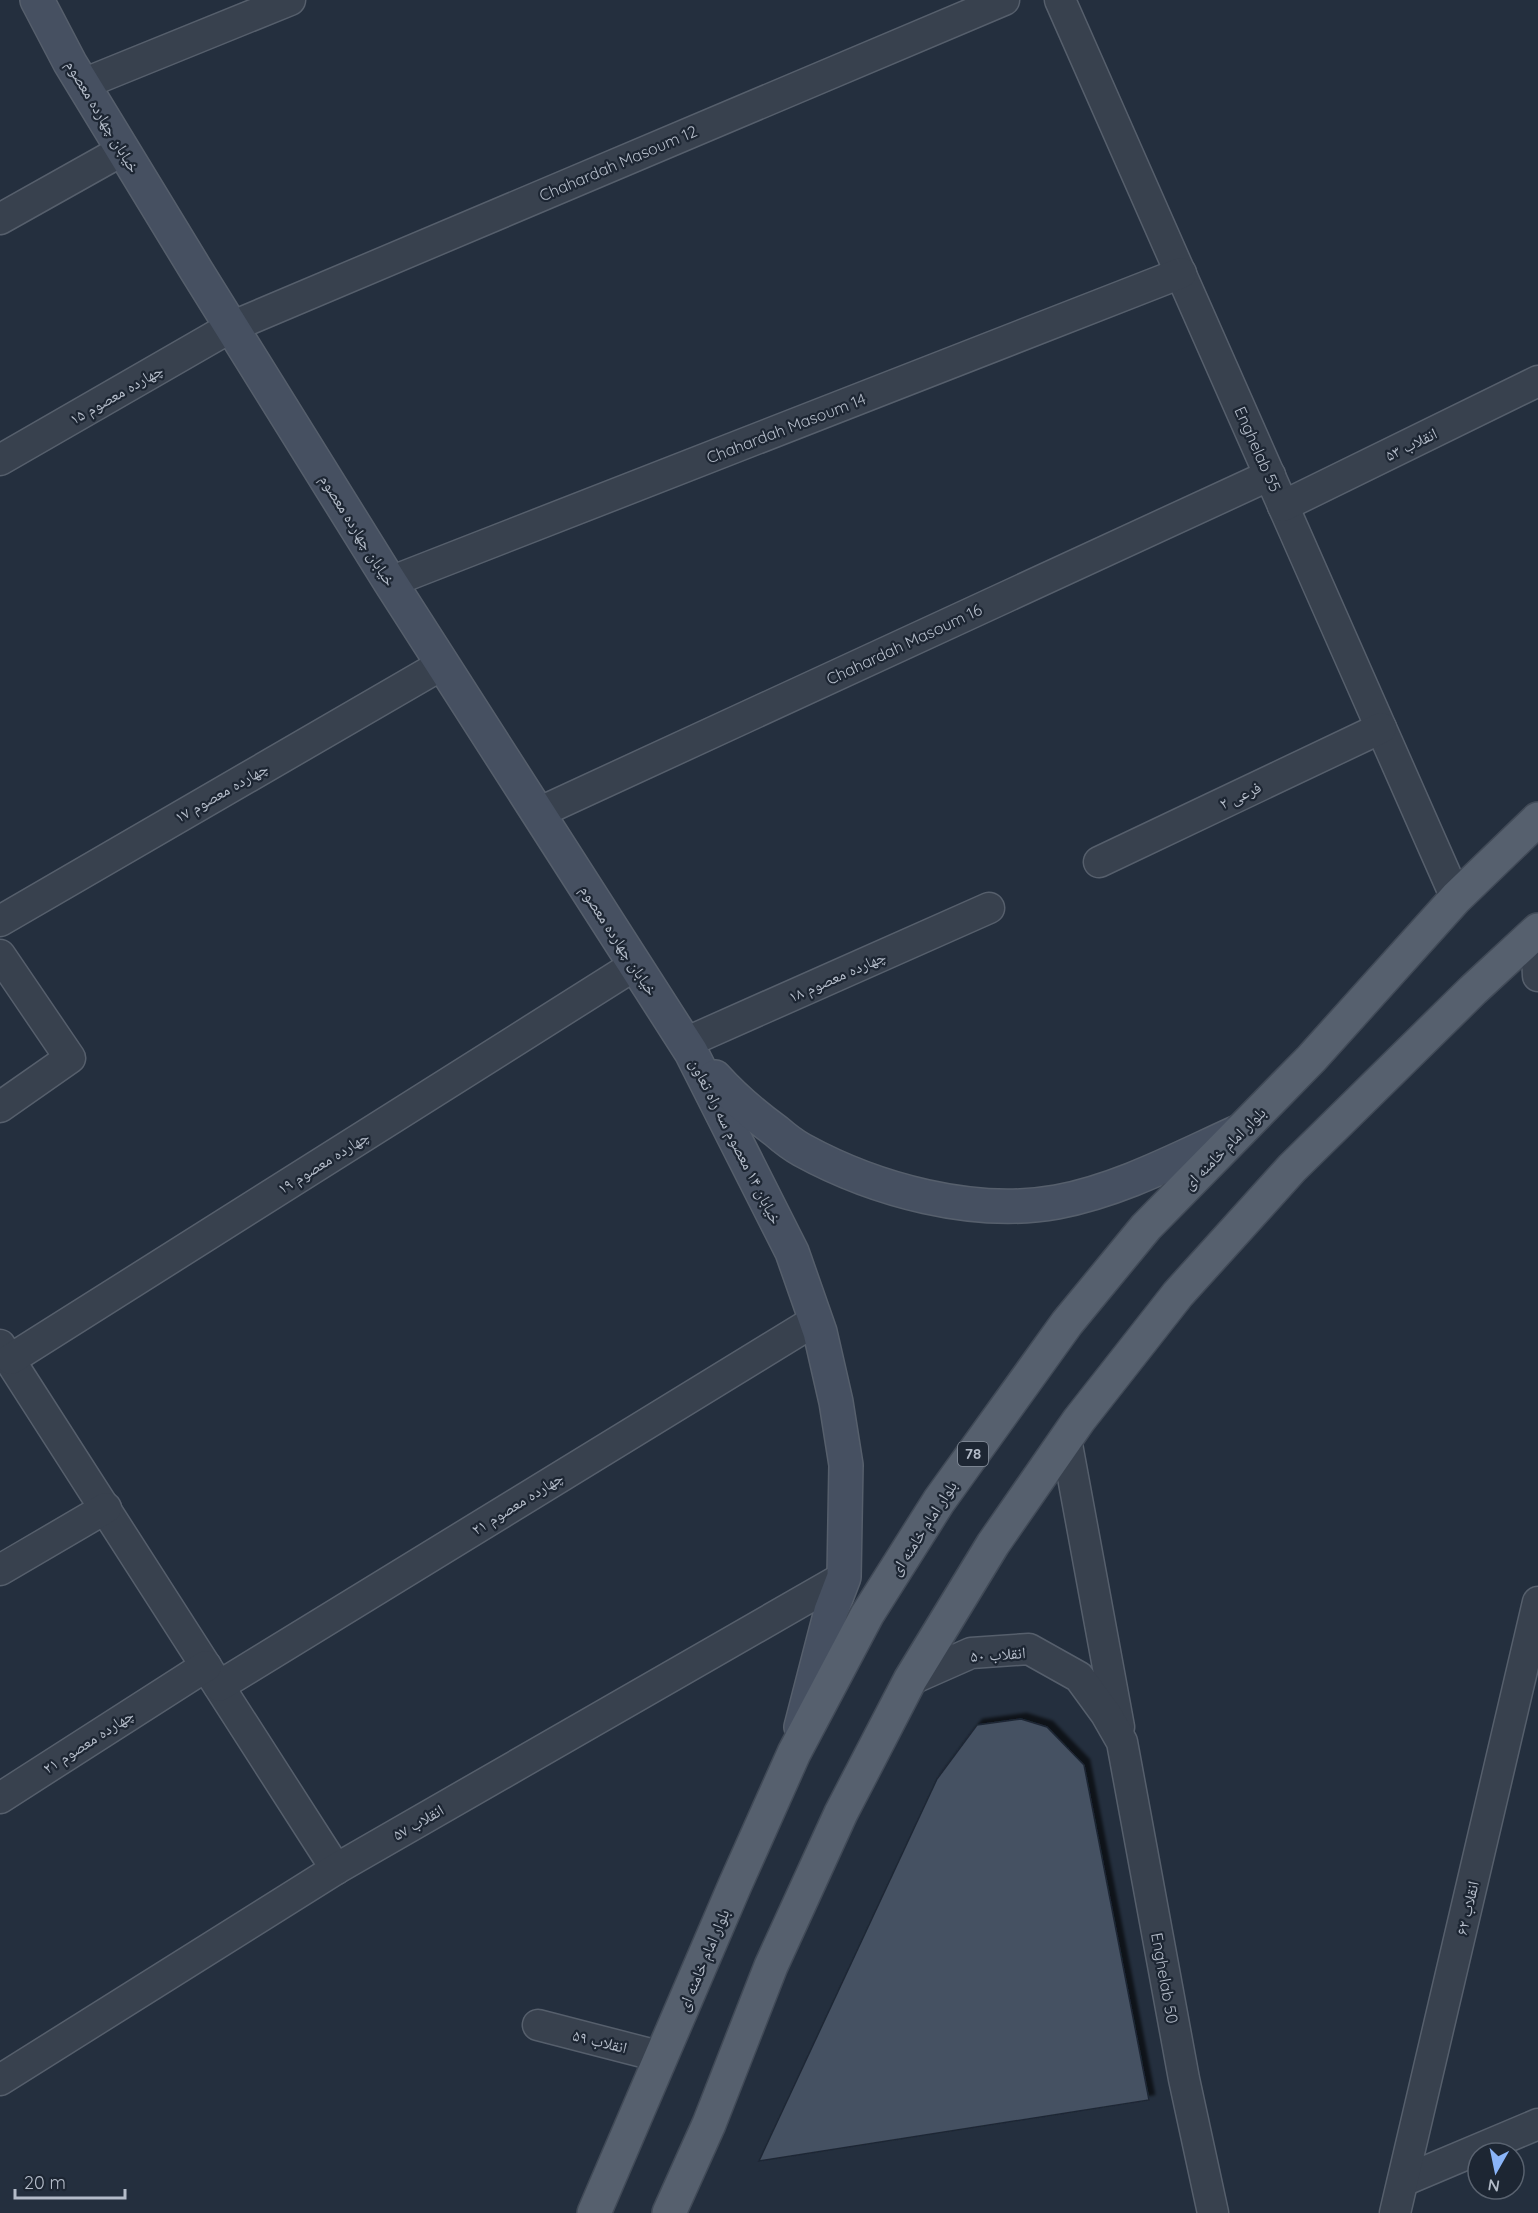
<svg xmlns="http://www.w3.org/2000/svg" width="1538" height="2213" viewBox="0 0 1538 2213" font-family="Quicksand,'Noto Naskh Arabic',sans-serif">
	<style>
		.building { fill: #455162; stroke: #1f2835; stroke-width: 1.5; filter: url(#shadow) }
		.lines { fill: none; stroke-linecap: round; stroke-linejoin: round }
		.street-casing { stroke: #565f6c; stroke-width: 33 }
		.secondary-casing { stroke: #565f6c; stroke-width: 36 }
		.primary-casing { stroke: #414a57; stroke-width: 36 }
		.street { stroke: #38414e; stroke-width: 30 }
		.secondary { stroke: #465061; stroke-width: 33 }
		.primary { stroke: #56606e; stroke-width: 33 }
		.labels { text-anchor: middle; stroke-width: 4.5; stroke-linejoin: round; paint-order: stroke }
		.shield { fill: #1d2633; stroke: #878f9c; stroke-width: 1.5 }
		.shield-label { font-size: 15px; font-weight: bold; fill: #b4bcc9 }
		.street-label { font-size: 16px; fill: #b4bcc9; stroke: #1d2633 }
	</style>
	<defs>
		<filter id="shadow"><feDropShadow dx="5.5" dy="-5.5" stdDeviation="1.5" flood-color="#0009"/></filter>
	</defs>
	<rect width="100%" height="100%" fill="#242f3e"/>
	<!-- building -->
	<polygon class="building" points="1021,1719 1047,1727 1084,1765 1149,2100 759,2161 937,1779 977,1725"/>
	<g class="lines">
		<!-- street casing -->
		<g class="street-casing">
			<g id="street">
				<polyline points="1060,0 1456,898"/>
				<polyline points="83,84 290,0"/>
				<polyline points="0,219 123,150"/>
				<polyline points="0,460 231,327 1004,0"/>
				<polyline points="1283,506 1538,381"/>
				<polyline points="390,582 1181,273"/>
				<polyline points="538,813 1270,475"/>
				<polyline points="1099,862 1381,728"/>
				<polyline points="0,921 443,664"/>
				<polyline points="1536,932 1538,976"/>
				<polyline points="0,955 70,1058 0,1107"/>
				<polyline points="685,1043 989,908"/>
				<polyline points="0,1345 336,1869"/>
				<polyline points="11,1359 635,965"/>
				<polyline points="1066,1439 1119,1727"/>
				<polyline points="0,1570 106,1508"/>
				<polyline points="910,1680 971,1653 1029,1649 1079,1677 1106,1714 1122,1742 1184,2079 1213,2213"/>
				<polyline points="219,1686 816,1320"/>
				<polyline points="0,1798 206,1666"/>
				<polyline points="538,2025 662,2057"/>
				<polyline points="0,2080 336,1869 844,1577"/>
				<polyline points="1403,2181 1538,2124"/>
				<polyline points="1395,2213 1538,1602"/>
			</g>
		</g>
		<!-- secondary casing -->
		<g class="secondary-casing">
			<g id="secondary">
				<polyline points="37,0 70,63 196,270 390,582 691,1052 792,1252 820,1332 836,1402 846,1465 844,1577 831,1611 801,1727"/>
				<path d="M715,1077C734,1098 754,1115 776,1131C784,1138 793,1145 802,1150C875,1190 974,1217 1057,1202C1121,1190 1180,1158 1240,1131"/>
			</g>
		</g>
		<!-- primary casing -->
		<g class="primary-casing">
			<g id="primary">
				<polyline points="594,2213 735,1885 794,1753 867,1615 939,1501 1067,1323 1146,1227 1311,1059 1456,898 1538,819"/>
				<polyline points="669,2213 709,2124 771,1966 841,1813 910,1680 993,1544 1079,1420 1178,1294 1292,1168 1473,990 1538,930"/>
			</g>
		</g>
		<!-- street -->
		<use href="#street" class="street"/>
		<!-- secondary -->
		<use href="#secondary" class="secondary"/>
		<!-- primary -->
		<use href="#primary" class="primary"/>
	</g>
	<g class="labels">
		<!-- shield labels -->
		<rect class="shield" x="958" y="1442" width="30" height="24" rx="4.5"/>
		<g class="shield-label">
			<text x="973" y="1459">78</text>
		</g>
		<!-- street labels -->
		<g class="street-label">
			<text transform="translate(103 116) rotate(59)" y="6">خیابان چهارده معصوم</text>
			<text transform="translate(618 163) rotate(-23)" y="6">Chahardah Masoum 12</text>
			<text transform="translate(116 394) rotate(-30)" y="6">چهارده معصوم ۱۵</text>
			<text transform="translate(786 428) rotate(-21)" y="6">Chahardah Masoum 14</text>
			<text transform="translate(1411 444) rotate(-26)" y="6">انقلاب ۵۳</text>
			<text transform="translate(1258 449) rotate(66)" y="6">Enghelab 55</text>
			<text transform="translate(358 530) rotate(58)" y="6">خیابان چهارده معصوم</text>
			<text transform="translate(904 644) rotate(-25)" y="6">Chahardah Masoum 16</text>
			<text transform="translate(221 792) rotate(-30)" y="6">چهارده معصوم ۱۷</text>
			<text transform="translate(1240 795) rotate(-25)" y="6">فرعی ۲</text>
			<text transform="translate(619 940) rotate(57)" y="6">خیابان چهارده معصوم</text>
			<text transform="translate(837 976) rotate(-24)" y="6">چهارده معصوم ۱۸</text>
			<text transform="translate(736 1141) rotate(63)" y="6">خیابان ۱۴ معصوم سه راه تعاون</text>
			<text transform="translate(1224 1148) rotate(-45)" y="6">بلوار امام خامنه ای</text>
			<text transform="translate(323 1162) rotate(-32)" y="6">چهارده معصوم ۱۹</text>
			<text transform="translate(517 1503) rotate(-32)" y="6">چهارده معصوم ۲۱</text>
			<text transform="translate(923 1528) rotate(-57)" y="6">بلوار امام خامنه ای</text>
			<text transform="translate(998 1654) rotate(-4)" y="6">انقلاب ۵۰</text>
			<text transform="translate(88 1741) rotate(-33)" y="6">چهارده معصوم ۲۱</text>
			<text transform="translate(418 1822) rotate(-30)" y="6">انقلاب ۵۷</text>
			<text transform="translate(1467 1908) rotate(-77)" y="6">انقلاب ۶۲</text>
			<text transform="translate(703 1960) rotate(-67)" y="6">بلوار امام خامنه ای</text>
			<text transform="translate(1165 1978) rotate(80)" y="6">Enghelab 50</text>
			<text transform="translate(600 2041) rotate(14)" y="6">انقلاب ۵۹</text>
		</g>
	</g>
	<!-- north arrow -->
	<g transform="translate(1496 2171) rotate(189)"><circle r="28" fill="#1d2633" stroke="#59626f" stroke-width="1.5"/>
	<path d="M0-4.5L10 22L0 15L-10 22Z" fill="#8ab4f8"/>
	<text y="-9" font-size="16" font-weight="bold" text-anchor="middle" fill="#b4bcc9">N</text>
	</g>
	<!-- scale -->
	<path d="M15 2189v9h110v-9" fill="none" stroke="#b4bcc9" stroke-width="3"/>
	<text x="24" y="2189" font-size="18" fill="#b4bcc9" stroke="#1d2633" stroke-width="4.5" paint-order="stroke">20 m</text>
</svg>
